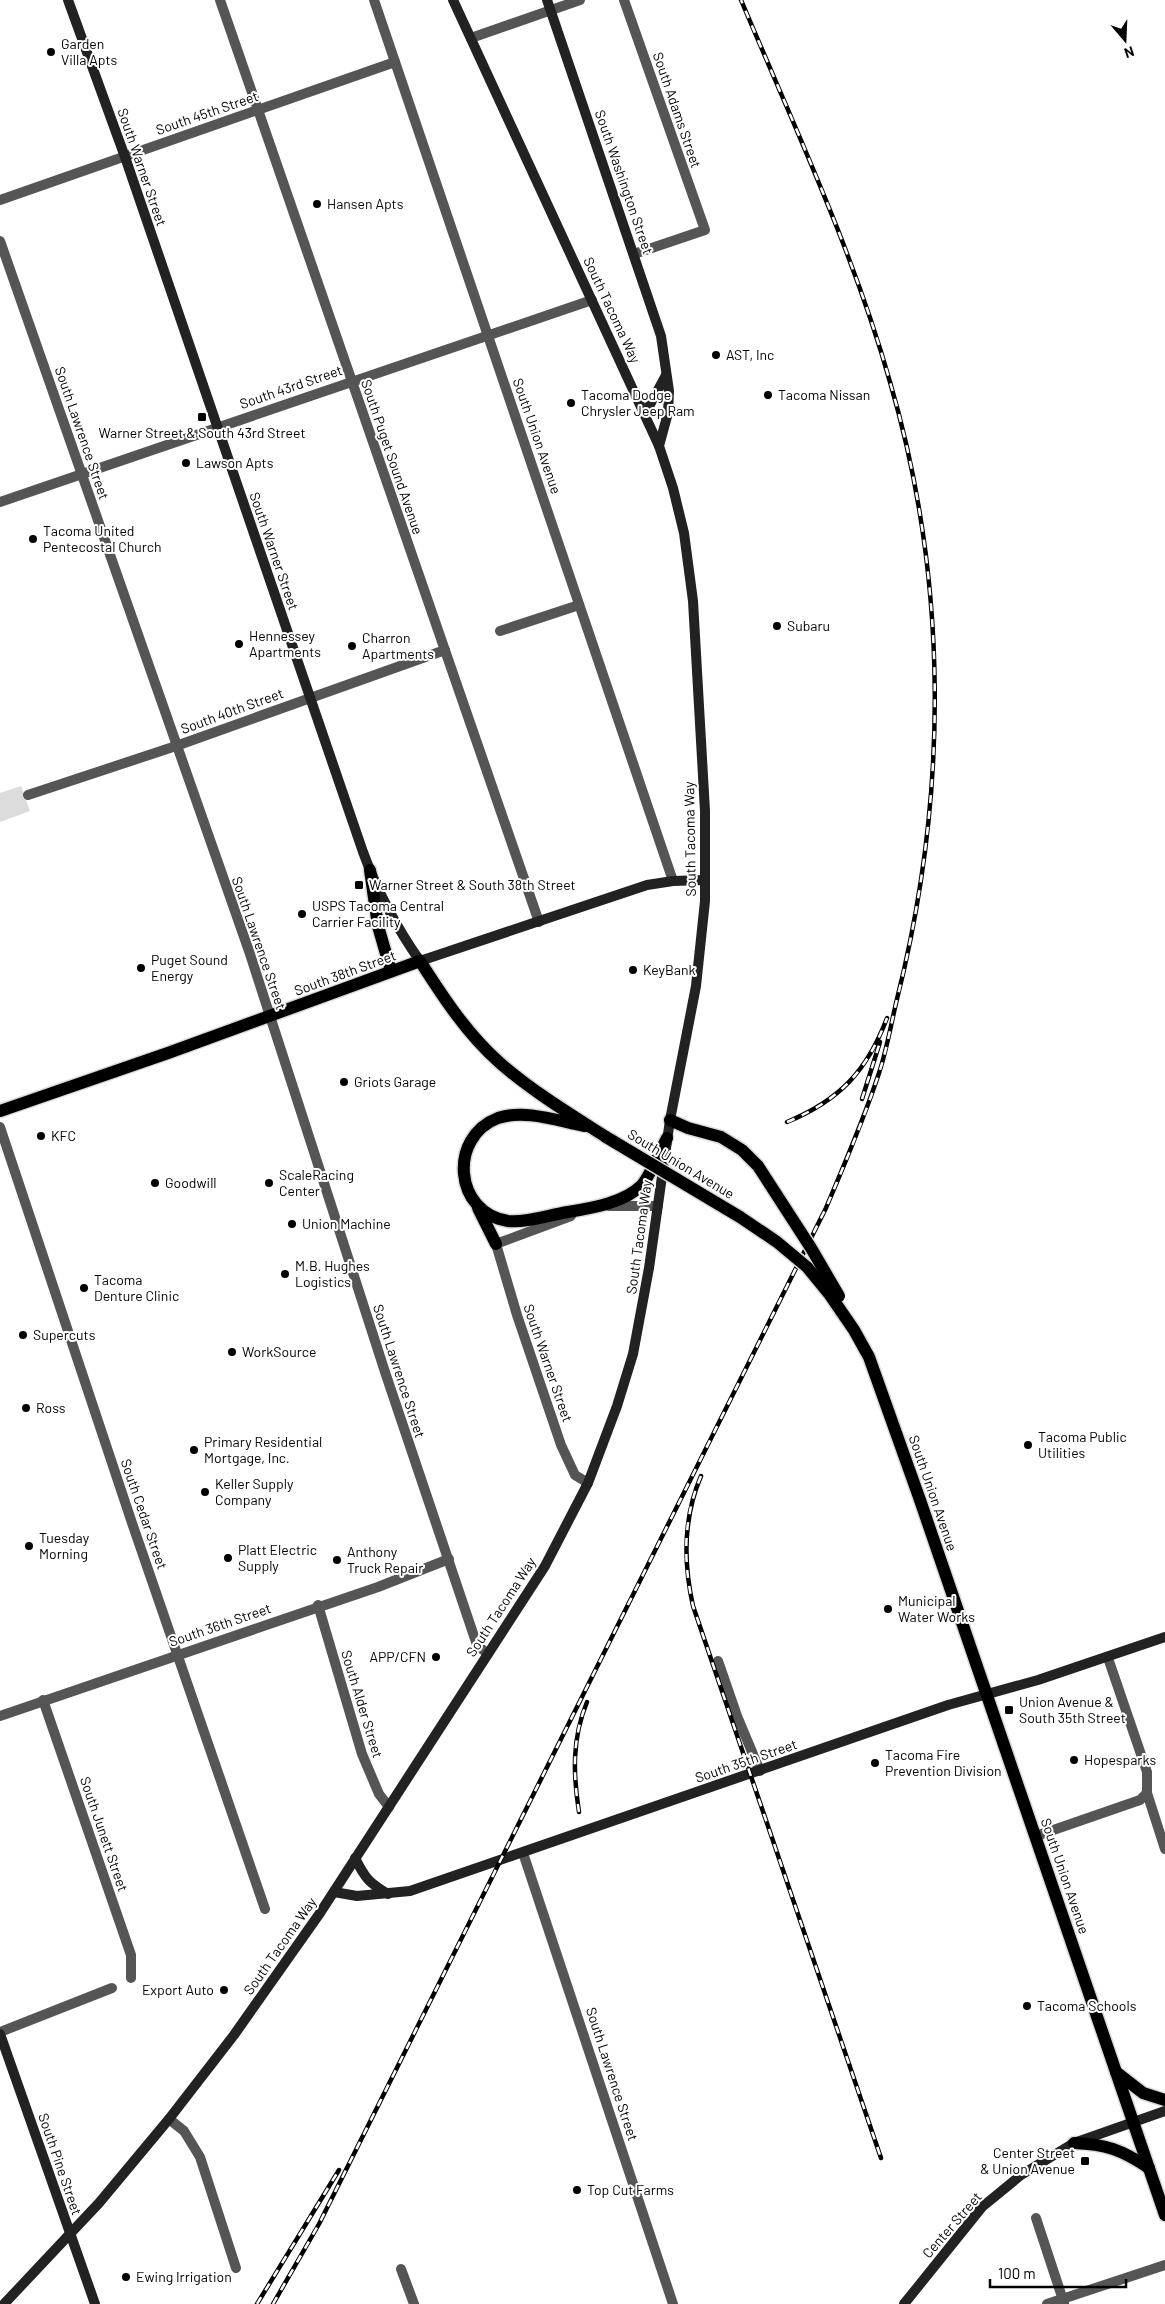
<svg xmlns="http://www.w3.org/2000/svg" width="1165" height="2304" viewBox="0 0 1165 2304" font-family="Barlow,sans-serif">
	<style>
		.green { fill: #dcdcdc }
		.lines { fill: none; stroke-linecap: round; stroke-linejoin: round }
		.primary-casing { stroke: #dbdbdb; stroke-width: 15 }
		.street { stroke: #555; stroke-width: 10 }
		.secondary { stroke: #222; stroke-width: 10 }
		.primary { stroke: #000; stroke-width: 12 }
		.rail-casing { stroke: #000; stroke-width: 4.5 }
		.rail { stroke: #fff; stroke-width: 2.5; stroke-dasharray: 8; stroke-linecap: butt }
		.primary-bridge-casing { stroke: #dbdbdb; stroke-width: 15; stroke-linecap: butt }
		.primary-bridge { stroke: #000; stroke-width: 12 }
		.poi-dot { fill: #000; stroke: #fff; stroke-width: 2 }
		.labels { text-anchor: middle; stroke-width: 4; stroke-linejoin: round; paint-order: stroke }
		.poi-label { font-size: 14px; fill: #000; stroke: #fff; text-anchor: start }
		.street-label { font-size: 14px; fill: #000; stroke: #fff }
	</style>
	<rect width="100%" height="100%" fill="#fff"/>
	<!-- green -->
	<polygon class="green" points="21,786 30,811 0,822 0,793"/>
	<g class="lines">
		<!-- primary casing -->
		<g class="primary-casing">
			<g id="primary">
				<polyline points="370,870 378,926 391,971"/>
				<path d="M0,1111L168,1053L420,961C443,997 467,1034 500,1063C532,1091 570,1114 606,1137"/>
				<polyline points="670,1120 688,1128 721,1137 742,1150 758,1166"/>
				<path d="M585,1126C558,1121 525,1109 498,1118C448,1137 454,1213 508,1221C526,1223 549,1215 568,1212C592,1208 624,1203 642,1185C651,1174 660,1151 667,1138"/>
				<polyline points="478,1208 496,1244"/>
				<polyline points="920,1500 1165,2215"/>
				<polyline points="1116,2072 1143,2093 1165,2100"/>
				<path d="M1074,2143C1106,2144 1122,2150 1149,2168"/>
			</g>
		</g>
		<!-- street -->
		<g class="street">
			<polyline points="220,0 539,922"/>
			<polyline points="374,0 673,881"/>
			<polyline points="624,0 705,230 634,254"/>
			<polyline points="471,38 580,0"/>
			<polyline points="0,200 395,62"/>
			<polyline points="0,241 249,951 386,1375 477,1645 488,1654"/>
			<polyline points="0,502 592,300"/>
			<polyline points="500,631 579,605"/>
			<polyline points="28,795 176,746 445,650"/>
			<polyline points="0,1127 132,1523 265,1909"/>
			<polyline points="609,1206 658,1206"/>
			<polyline points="571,1216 496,1244 517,1315 561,1445 575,1475 588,1483"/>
			<polyline points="318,1605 362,1754 379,1794 389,1807"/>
			<polyline points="1108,1658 1147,1772 1147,1793 1165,1849"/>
			<polyline points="718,1661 737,1716 760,1771"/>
			<polyline points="43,1700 131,1955 131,1978"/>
			<polyline points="0,1716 378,1587 449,1559"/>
			<polyline points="1036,1836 1140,1800 1147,1793"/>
			<polyline points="523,1853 673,2304"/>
			<polyline points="0,2032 112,1988"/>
			<polyline points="169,2119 184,2131 200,2157 236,2268"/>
			<polyline points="1036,2218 1064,2303"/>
			<polyline points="401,2269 414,2304"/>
			<polyline points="1047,2304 1165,2265"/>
		</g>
		<!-- secondary -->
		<g class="secondary">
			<path d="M68,0L125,157L363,852C377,890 396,927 420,961L647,885L673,881L704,880"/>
			<polyline points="547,0 661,336 669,391 668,413 659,446"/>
			<polyline points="645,414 666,375"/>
			<path d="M355,1858C365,1878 369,1883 388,1894"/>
			<polyline points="334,1892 357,1896 410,1891 948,1705 1038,1680 1165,1637"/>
			<polyline points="0,2034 95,2304"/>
			<polyline points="4,2304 99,2203 169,2119 234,2035 320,1913 545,1566 588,1483 617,1406 633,1354 649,1268 670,1120 696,986 705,901 705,811 693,601 684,533 673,488 659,446 453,0"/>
			<polyline points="904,2304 982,2207 1021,2175 1074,2143 1165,2111"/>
		</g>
		<!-- primary -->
		<use href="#primary" class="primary"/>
		<!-- rail casing -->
		<g class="rail-casing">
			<g id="rail">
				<polyline points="862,1099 880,1042"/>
				<path d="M787,1122C840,1100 867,1071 887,1018"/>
				<path d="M701,1476C683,1518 683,1561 693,1606L881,2158"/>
				<path d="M579,1812C573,1774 572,1738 587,1702"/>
				<polyline points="257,2304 339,2170"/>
				<path d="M273,2304L319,2224L826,1208C845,1163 864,1119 879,1073C887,1049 891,1024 897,999C948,796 949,584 890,382C853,251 794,126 741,0"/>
			</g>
		</g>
		<!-- rail -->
		<use href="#rail" class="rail"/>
		<!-- primary-bridge casing -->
		<g class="primary-bridge-casing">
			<g id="primary-bridge">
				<polyline points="606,1137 740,1217 777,1242 807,1267 830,1295 854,1330 869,1357 920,1500"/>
				<polyline points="758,1166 811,1248 839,1296"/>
			</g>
		</g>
		<!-- primary-bridge -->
		<use href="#primary-bridge" class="primary-bridge"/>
	</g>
	<!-- markers -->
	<g class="poi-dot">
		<circle cx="51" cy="52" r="5"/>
		<circle cx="317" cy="204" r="5"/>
		<circle cx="716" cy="355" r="5"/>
		<circle cx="768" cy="395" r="5"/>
		<circle cx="571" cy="403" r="5"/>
		<rect x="197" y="412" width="10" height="10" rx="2.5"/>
		<circle cx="186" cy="463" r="5"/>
		<circle cx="33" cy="539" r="5"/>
		<circle cx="777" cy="626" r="5"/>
		<circle cx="239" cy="644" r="5"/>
		<circle cx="352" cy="646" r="5"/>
		<rect x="354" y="880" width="10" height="10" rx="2.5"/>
		<circle cx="302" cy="914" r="5"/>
		<circle cx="141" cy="968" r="5"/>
		<circle cx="633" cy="970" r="5"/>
		<circle cx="344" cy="1082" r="5"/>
		<circle cx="41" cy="1136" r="5"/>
		<circle cx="155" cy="1183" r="5"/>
		<circle cx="269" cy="1183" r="5"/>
		<circle cx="292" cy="1224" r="5"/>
		<circle cx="285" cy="1274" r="5"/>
		<circle cx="84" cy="1288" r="5"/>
		<circle cx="23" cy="1335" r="5"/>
		<circle cx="232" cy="1352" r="5"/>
		<circle cx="26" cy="1408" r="5"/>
		<circle cx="1028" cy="1445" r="5"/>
		<circle cx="194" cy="1450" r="5"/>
		<circle cx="205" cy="1492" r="5"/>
		<circle cx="29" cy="1546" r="5"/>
		<circle cx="228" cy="1558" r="5"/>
		<circle cx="337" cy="1560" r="5"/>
		<circle cx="888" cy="1609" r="5"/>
		<circle cx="436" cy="1657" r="5"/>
		<rect x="1004" y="1705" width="10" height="10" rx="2.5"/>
		<circle cx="1074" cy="1760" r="5"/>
		<circle cx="875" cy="1763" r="5"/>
		<circle cx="224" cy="1990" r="5"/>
		<circle cx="1027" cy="2006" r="5"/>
		<rect x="1080" y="2156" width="10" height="10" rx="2.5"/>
		<circle cx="577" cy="2190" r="5"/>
		<circle cx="126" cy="2277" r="5"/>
	</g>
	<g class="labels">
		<!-- poi labels -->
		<g class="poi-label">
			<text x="61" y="49">Garden<tspan x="61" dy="16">Villa Apts</tspan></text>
			<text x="327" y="209">Hansen Apts</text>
			<text x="726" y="360">AST, Inc</text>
			<text x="581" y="400">Tacoma Dodge<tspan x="581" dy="16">Chrysler Jeep Ram</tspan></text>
			<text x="778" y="400">Tacoma Nissan</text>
			<text x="202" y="438" text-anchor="middle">Warner Street &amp; South 43rd Street</text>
			<text x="196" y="468">Lawson Apts</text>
			<text x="43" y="536">Tacoma United<tspan x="43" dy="16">Pentecostal Church</tspan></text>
			<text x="787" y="631">Subaru</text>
			<text x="249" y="641">Hennessey<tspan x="249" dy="16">Apartments</tspan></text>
			<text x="362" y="643">Charron<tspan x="362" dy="16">Apartments</tspan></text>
			<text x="369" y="890">Warner Street &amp; South 38th Street</text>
			<text x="312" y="911">USPS Tacoma Central<tspan x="312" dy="16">Carrier Facility</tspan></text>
			<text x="151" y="965">Puget Sound<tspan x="151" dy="16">Energy</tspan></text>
			<text x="643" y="975">KeyBank</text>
			<text x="354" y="1087">Griots Garage</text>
			<text x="51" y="1141">KFC</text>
			<text x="279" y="1180">ScaleRacing<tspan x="279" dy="16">Center</tspan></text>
			<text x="165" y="1188">Goodwill</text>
			<text x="302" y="1229">Union Machine</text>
			<text x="295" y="1271">M.B. Hughes<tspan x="295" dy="16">Logistics</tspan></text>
			<text x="94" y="1285">Tacoma<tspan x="94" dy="16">Denture Clinic</tspan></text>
			<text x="33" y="1340">Supercuts</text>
			<text x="242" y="1357">WorkSource</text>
			<text x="36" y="1413">Ross</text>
			<text x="1038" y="1442">Tacoma Public<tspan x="1038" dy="16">Utilities</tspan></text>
			<text x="204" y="1447">Primary Residential<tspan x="204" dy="16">Mortgage, Inc.</tspan></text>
			<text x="215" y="1489">Keller Supply<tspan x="215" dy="16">Company</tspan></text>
			<text x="39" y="1543">Tuesday<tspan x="39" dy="16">Morning</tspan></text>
			<text x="238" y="1555">Platt Electric<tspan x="238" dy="16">Supply</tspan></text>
			<text x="347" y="1557">Anthony<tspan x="347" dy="16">Truck Repair</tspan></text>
			<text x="898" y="1606">Municipal<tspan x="898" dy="16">Water Works</tspan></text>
			<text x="426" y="1662" text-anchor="end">APP/CFN</text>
			<text x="1019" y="1707">Union Avenue &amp;<tspan x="1019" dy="16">South 35th Street</tspan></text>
			<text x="885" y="1760">Tacoma Fire<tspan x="885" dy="16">Prevention Division</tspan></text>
			<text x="1084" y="1765">Hopesparks</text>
			<text x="214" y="1995" text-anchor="end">Export Auto</text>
			<text x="1037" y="2011">Tacoma Schools</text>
			<text x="1075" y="2158" text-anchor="end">Center Street<tspan x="1075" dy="16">&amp; Union Avenue</tspan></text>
			<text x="587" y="2195">Top Cut Farms</text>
			<text x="136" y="2282">Ewing Irrigation</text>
		</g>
		<!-- street labels -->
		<g class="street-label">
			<text transform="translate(677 110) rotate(71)" y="5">South Adams Street</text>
			<text transform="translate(207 113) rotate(-19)" y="5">South 45th Street</text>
			<text transform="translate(142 167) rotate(71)" y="5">South Warner Street</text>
			<text transform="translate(624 182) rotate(71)" y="5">South Washington Street</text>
			<text transform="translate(612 310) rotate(65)" y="5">South Tacoma Way</text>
			<text transform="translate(291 387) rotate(-19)" y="5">South 43rd Street</text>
			<text transform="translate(82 433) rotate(71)" y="5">South Lawrence Street</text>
			<text transform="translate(537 436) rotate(71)" y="5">South Union Avenue</text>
			<text transform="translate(392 457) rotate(71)" y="5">South Puget Sound Avenue</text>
			<text transform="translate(274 551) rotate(71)" y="5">South Warner Street</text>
			<text transform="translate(232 711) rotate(-20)" y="5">South 40th Street</text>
			<text transform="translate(690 839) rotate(-91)" y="5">South Tacoma Way</text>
			<text transform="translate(259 943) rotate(71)" y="5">South Lawrence Street</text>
			<text transform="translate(345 973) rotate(-20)" y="5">South 38th Street</text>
			<text transform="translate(681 1164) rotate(31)" y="5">South Union Avenue</text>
			<text transform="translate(639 1237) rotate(-82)" y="5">South Tacoma Way</text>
			<text transform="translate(548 1363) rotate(71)" y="5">South Warner Street</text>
			<text transform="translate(399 1371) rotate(72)" y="5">South Lawrence Street</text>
			<text transform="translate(933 1493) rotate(71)" y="5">South Union Avenue</text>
			<text transform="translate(144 1514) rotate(71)" y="5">South Cedar Street</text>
			<text transform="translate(501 1607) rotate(-57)" y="5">South Tacoma Way</text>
			<text transform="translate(220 1625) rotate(-19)" y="5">South 36th Street</text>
			<text transform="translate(362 1704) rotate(73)" y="5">South Alder Street</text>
			<text transform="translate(746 1761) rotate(-19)" y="5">South 35th Street</text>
			<text transform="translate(104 1834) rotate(71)" y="5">South Junett Street</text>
			<text transform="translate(1065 1876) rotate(71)" y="5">South Union Avenue</text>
			<text transform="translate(280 1946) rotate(-55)" y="5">South Tacoma Way</text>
			<text transform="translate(612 2074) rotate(72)" y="5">South Lawrence Street</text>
			<text transform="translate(60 2164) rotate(71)" y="5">South Pine Street</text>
			<text transform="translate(952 2225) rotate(-49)" y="5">Center Street</text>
		</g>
	</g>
	<!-- north arrow -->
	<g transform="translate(1125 40) rotate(161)" stroke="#ffffff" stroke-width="4" paint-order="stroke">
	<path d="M0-4L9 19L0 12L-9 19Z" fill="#000000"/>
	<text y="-8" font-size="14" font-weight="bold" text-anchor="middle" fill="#000000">N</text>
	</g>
	<!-- scale -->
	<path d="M990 2279v8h136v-8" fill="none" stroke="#000000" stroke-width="2.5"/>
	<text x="998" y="2279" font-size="15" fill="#000000" stroke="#ffffff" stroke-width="4" paint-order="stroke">100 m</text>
</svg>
